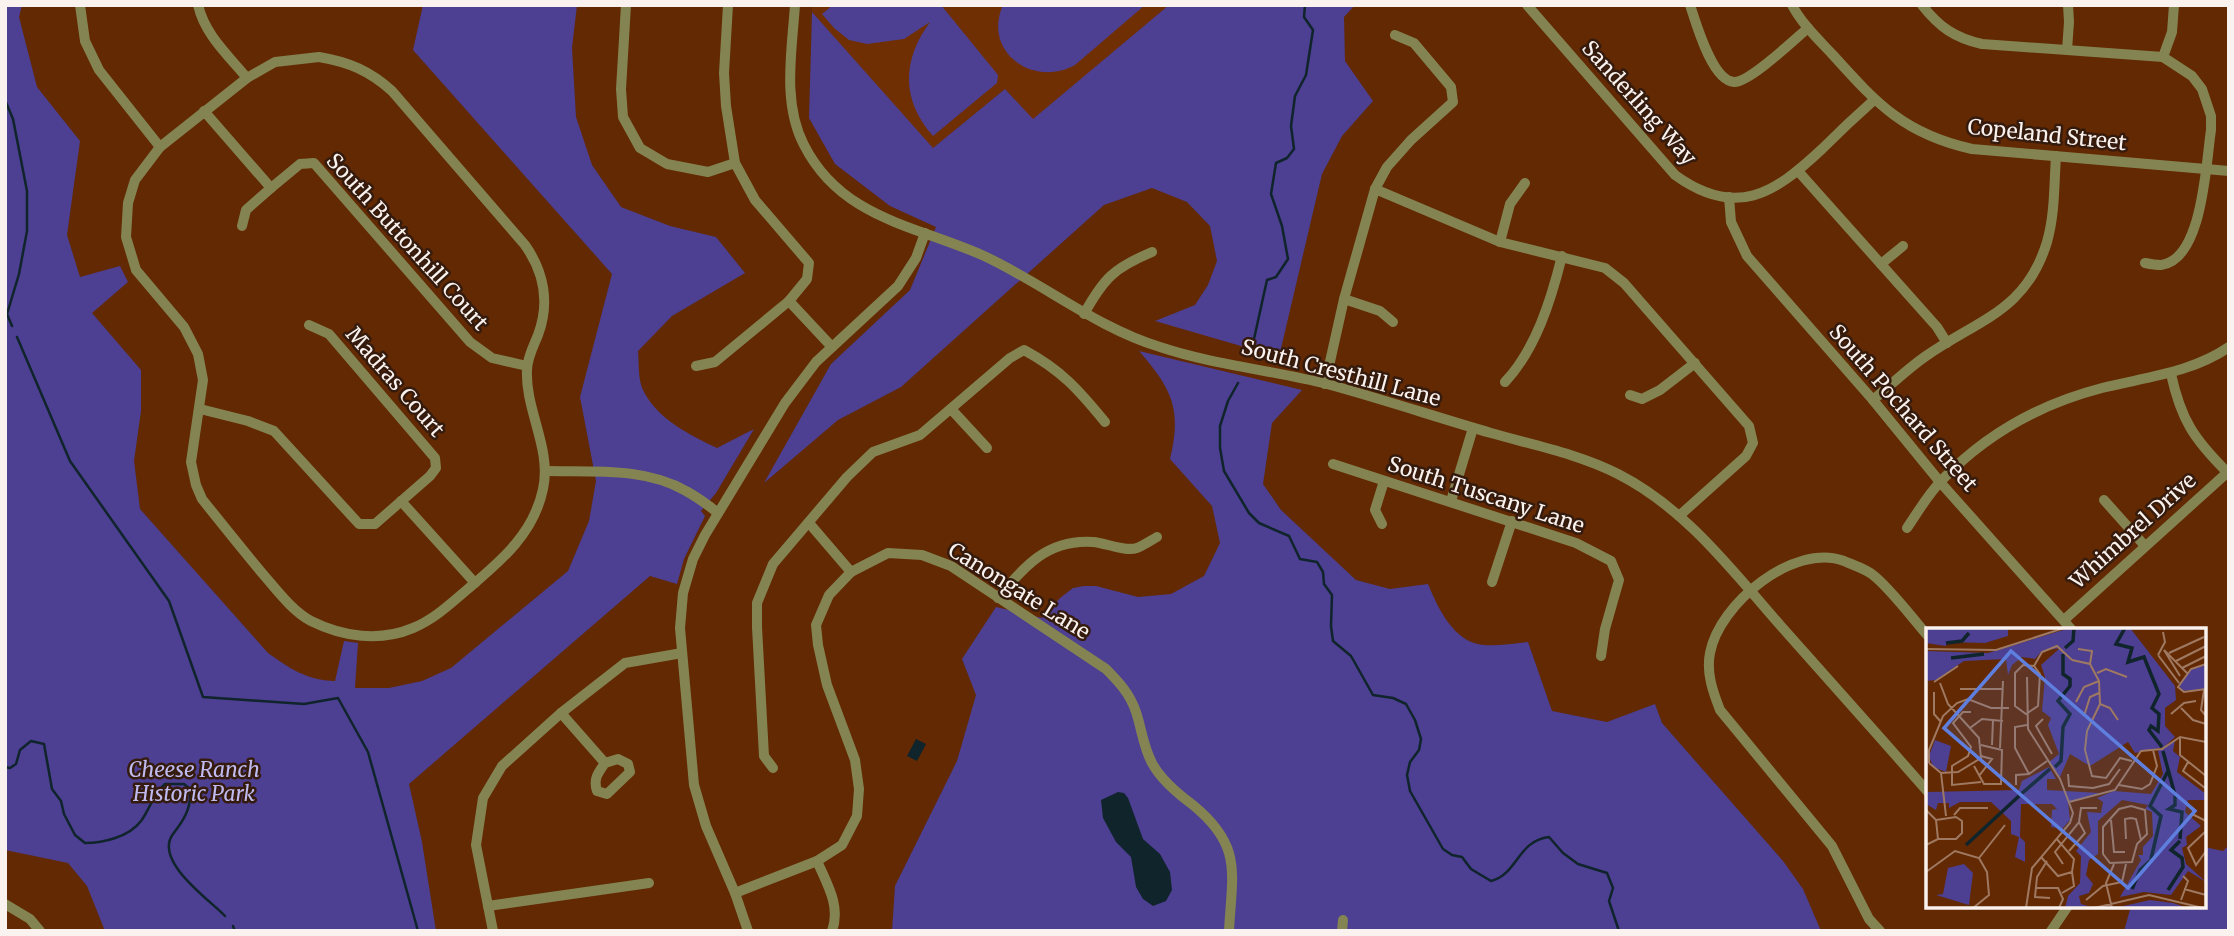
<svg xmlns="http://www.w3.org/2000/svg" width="2234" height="936" viewBox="0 0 2234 936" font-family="Merriweather,serif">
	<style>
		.built { fill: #702f02 }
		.green { fill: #4d3f91 }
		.water { fill: #10242c }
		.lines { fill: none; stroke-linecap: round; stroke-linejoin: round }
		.stream { stroke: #10242c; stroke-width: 2.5 }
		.minor { stroke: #848452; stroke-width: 10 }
		.labels { text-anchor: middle; stroke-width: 5; stroke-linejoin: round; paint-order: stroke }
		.street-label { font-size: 21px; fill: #faf2ee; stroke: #351b0d }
		.park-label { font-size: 21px; font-style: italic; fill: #bfbbf0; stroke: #351b0d }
		.inset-river { fill: none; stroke: #10242c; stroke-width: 3.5 }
		.inset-road { fill: none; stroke: #9f7961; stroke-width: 2 }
		.view { fill: #5f7fdf; fill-opacity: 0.15; stroke: #5f7fdf; stroke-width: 3.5 }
		.inset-edge { fill: none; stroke: #faf2ee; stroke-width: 3.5 }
	</style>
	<rect width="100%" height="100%" fill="#622903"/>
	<!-- built -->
	<polygon class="built" points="812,5 1169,5 1033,120 1005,89 932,149 812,12"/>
	<!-- green -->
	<g class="green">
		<path d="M5,5H22L19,17L37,87L80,141L67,235L80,277L120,266L128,282L92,313L141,370V411L134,461L140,509L268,653C291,669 306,680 335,681L344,641L358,643L355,688H389L422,681L451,668L568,571L589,521L596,481L580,397L612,274L413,50L423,5H577L572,48L576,117L592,165L621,207L670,226L716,237L745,273L672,316L638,351C639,363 638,380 643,390C657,419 690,435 717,448L754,429L716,493L701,511L705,516L684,559L677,584L650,576L409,784L422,842L436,931H105L87,886L68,863L5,850Z"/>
		<path d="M833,5H941L998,75L997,83L933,136C901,100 902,60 930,22L904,39L867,44L849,40L834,28L822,14Z"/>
		<path d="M1003,5H1145L1075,65C1033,88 982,52 1003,5Z"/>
		<polygon points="1169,5 1355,5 1344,17 1345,61 1373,101 1342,136 1322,174 1279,357 1155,321 1195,305 1208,285 1217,261 1210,226 1187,202 1152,188 1104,205 901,387 838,420 764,483 831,364 910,290 936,227 890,206 835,164 809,118 812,12 933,148 1005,89 1033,119"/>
		<path d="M1139,351L1302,390L1272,423L1263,484L1281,510L1356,580L1390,589L1428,584C1438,608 1454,643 1484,645C1499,646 1514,643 1528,642L1552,711L1607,722L1655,704L1662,723L1783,861L1803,889L1821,931H892L895,886L957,761L976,695L962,659L996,607L1042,618L1060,598L1073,588L1084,586H1096L1138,597L1171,594L1204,576L1220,543L1212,506L1170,459C1182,409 1172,389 1139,351Z"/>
		<polygon points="2229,845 2229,931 2124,931 2131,906 2204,906 2204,847 2223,851"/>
	</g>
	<!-- water -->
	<g class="water">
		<polygon points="916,739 926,744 917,761 907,756"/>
		<polygon points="1118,792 1124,793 1128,798 1143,839 1160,854 1170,872 1172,890 1166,901 1153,906 1143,899 1136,887 1131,857 1116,842 1103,818 1101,800"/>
	</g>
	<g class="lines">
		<!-- stream -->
		<g class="stream">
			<polyline points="5,100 13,119 27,191 27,231 19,274 7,314 12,326"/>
			<polyline points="17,337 70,461 169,601 203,697 304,704 338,698 368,752 418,931"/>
			<polyline points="1252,348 1267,280 1276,277 1288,259 1282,226 1271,194 1276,163 1287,158 1294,149 1291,126 1295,96 1306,75 1313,30 1304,17 1305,5"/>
			<path d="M1238,383L1228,401L1220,426V448L1224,471L1249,513L1259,523L1289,536L1300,559L1317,562L1323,572L1324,584L1332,595L1331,626L1333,641L1351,656L1373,695L1393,698L1406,704L1415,720L1421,739L1419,750L1410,762L1407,775L1410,791L1443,849L1452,855L1462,857L1471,869L1491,881C1518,874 1517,841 1549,837L1563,853L1578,864L1607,873L1613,888L1609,901L1619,931"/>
			<path d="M5,767L10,768L16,764L20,750L31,741L44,744L52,789L61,801L64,814L75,835L85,843C103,843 129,837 141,821C150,809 153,794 165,784H184L190,789C192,807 184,820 173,834C153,861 210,900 225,916"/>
			<polyline points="233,926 235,931"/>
		</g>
		<!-- minor -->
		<g class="minor">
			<polyline points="80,5 85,41 99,70 160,147"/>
			<path d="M198,5C205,35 228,55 247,78"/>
			<polyline points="626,5 621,89 623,117 640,148 667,164 708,172 735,163"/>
			<path d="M795,5C792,50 782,103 804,145C841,218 914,225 982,255C1043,283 1095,327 1160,347C1214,365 1272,370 1327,384C1382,399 1436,417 1491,433C1533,445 1579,454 1618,474C1685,508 1731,569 1780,625C1829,680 1879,736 1928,792"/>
			<path d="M1527,5L1675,175C1736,219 1774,194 1822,149C1839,132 1856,116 1874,100"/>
			<path d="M1690,5C1696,23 1712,81 1734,82C1749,83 1795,39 1808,28"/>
			<path d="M1792,5C1802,24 1818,39 1833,55C1878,105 1905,134 1972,149L2229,171"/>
			<path d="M1922,5C1939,27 1955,38 1982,44L2163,57L2192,76L2202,89L2211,116V130C2206,162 2203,260 2161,265C2156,265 2150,264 2145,263"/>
			<polyline points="2067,50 2069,22 2068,5"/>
			<path d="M319,57C349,62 370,71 392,91L525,245C544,272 550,303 538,335C534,345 527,358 527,370C525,410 552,449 543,489C534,533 502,560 469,588C451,603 435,619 413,628C380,642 343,637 311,621C292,611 276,589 262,573C242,549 222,524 202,499L196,485L191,462L203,380L198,354L184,327L136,270L126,237L128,203L135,180L160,147L247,78L275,62Z"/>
			<polyline points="2163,57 2172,32 2174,5"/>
			<polyline points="204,111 271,188"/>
			<polyline points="1798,171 1937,327 1947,343"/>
			<polyline points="1375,189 1500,242 1605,268 1624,283 1749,426 1753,443 1746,456 1679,516"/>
			<polyline points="1729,197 1731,222 1747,256 1873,400 1940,482 2072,630"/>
			<polyline points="242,226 246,210 271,188 300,164 314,163 470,342 492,358 527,366"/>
			<polyline points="1500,242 1510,204 1525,183"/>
			<polyline points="1881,264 1903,246"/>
			<polyline points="1344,299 1380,311 1393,322"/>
			<polyline points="789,301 832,347"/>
			<path d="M1084,314C1104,278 1114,268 1152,252"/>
			<polyline points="696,366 715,362 789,301 807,279 809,263 755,200 735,163 726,106 724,73 728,5"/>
			<path d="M2171,374C2181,420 2194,439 2227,472"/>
			<path d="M1505,382C1536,349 1551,300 1562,256"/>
			<polyline points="1325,384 1344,299 1375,189 1387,167 1411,140 1453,102 1451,87 1414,43 1395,35"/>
			<polyline points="1630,395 1642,399 1660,390 1695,363"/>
			<path d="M1873,400C1890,386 1907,369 1926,356C1979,319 2026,311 2047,242C2055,214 2054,185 2056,156"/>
			<polyline points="200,409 248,421 274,431 359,524 375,524 430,476 436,468 435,458 329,334 309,325"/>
			<polyline points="951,409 987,448"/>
			<polyline points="1333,464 1576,543 1611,561 1619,580 1605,629 1601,656"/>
			<path d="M546,471C592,472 645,467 686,491C697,497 708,505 718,513"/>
			<polyline points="2104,500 2145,546"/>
			<polyline points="401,501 475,583"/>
			<polyline points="1451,501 1473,428"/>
			<polyline points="809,523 851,572"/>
			<polyline points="1382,524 1375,510 1384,481"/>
			<path d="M1907,528C1918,512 1928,494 1942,480C1986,434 2040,404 2102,388C2146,377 2191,373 2229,347"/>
			<polyline points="1492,582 1512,521"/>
			<path d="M998,598C1024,566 1048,539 1093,542C1106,543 1125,552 1137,548C1144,545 1150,541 1157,537"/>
			<polyline points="2064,620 2229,471"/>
			<path d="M561,713L605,763C598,773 593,779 597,791L607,794L630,772L628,764L618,759L605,763"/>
			<path d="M773,768L764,756L757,627V603L773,564L847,477L873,452L920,435L1010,358L1024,350C1061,370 1078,389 1105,422"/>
			<path d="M817,861C827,884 841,906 832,931"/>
			<path d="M735,893L817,861L842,845L857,816L859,789L855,760L827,685L818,645L816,625L829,595L851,572L888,553L922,555L951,566L1106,669C1119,682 1130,694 1136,712C1142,730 1143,746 1152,763C1161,780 1178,794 1193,805C1243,846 1232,873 1229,931"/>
			<polyline points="5,904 30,919 40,931"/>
			<polyline points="488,906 649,883"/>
			<polyline points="493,931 476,845 483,798 502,766 561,713 625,663 682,653"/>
			<polyline points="748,931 735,893 706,826 694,785 680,628 683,593 693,559 705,535 785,403 816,362 898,286 916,258 925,233"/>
			<polyline points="1342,931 1343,920"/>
			<path d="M1880,931L1869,919L1832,846L1720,710C1713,692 1706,673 1710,653C1719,604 1794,542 1844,561C1853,565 1866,569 1873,575C1890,588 1913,619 1928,636"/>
			<polyline points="2051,931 2068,906"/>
		</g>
	</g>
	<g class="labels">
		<!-- street labels -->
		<g class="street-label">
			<text transform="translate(1639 103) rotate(48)" y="7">Sanderling Way</text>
			<text transform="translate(2047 135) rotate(6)" y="7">Copeland Street</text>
			<text transform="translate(407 242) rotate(48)" y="7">South Buttonhill Court</text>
			<text transform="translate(1341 373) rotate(15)" y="7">South Cresthill Lane</text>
			<text transform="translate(395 382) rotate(49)" y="7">Madras Court</text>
			<text transform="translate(1903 408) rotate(49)" y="7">South Pochard Street</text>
			<text transform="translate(1486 495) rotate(18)" y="7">South Tuscany Lane</text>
			<text transform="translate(2133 531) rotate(-42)" y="7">Whimbrel Drive</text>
			<text transform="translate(1019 591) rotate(32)" y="7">Canongate Lane</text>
		</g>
		<!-- park labels -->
		<g class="park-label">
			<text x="194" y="777">Cheese Ranch<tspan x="194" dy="24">Historic Park</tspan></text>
		</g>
	</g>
	<!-- overview -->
	<g transform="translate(1926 628)">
		<rect width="280" height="280" fill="#622903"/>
		<path d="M0,0H82V8L59,15L21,14L20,18L0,15ZM144,0H204L249,58L250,72L239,80V98L249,109L238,119L209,125L202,114L164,138L144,126L134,149L123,134L133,126L122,97L125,90L116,83L119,49L115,37L134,20L116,23L109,31L96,29L86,37L82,47L80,31L38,33L10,52L0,53V23L62,25ZM280,37V61L255,63L253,56L265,41ZM9,112L25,118L20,144L7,139L3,128ZM249,112L247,123L254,129L251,144L280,166V172H262L259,184L275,198L260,209L261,217L256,220L260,236L280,254L262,243L245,267L218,264L194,269L215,232L212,227H217V219L227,208L226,184L219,181L222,177L196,172L172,193V226L163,232L160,247L167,256L163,265L153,268L155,276L162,278L139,280L142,268L154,255L155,228L150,223L165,204L161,184L175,185L177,174L171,170L188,163L225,166L237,146L232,123ZM123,139L130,151H121V162L174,165L142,174L144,192L136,201L125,199L126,182L131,181L126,176H95L94,209L99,214V234L89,229L93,209L85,206V193L65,174H34L23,180V175H12L10,182L0,176V164L93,162L96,153ZM38,236L47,245L43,277L10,267L17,266L22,240ZM224,272L247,275L262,280H189Z" fill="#4d3f91"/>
		<path class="inset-river" d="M199,0L190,16L206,20L202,34L218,29L233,66L226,80L233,86L232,103L225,98L223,102L236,119M20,15L36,13L43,5M139,20L147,13L148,0M25,30L58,26M237,123L249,167M129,139L135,133L137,99L144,86L132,73L144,58V51L137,46V26M94,167L124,141M249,168V177L243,181L256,184L254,211M40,217L93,168M225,231L235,188L224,178L242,143M206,261L214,242L225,232M242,262L257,239L256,230L245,222L254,213"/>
		<path class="inset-road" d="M0,21L70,22L138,0M152,21L166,23L164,36M243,25L278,9M232,27L253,55M232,27L239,14L237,4M146,32L164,36L173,53L174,76L161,103L159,122L166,148L180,150L194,130L206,133M250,33L280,18M280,36L265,41L252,59L258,64L280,61M97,37L108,38L114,46L112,78L100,86L89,78V45ZM108,38L116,24L131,18L146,32M256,40L280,28M171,45L180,41L201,49M254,48L238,22L261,45M8,54L32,38M34,61H77M278,62L275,82L280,88M8,64V86L15,94M150,74L158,59L173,53M174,76L184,80L192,92M255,80L267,92L280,96M45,84H37L27,95L45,119L42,128L26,138V157L55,154M245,86L258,75L270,73M158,88L164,69L173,65M117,91L110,98L126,126M101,97L89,99V120L103,146M44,100L56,91L77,93M254,109V127L280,148M66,117L67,92M74,120L77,53M262,134L257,143L279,160M3,135L15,145L32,144L55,130L53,110L22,76L14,55M3,135V122L17,88L31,75L42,71L65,80H83M48,138L58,156H75L76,122L55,117M15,145L20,188M142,146L143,158L167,160L183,156L194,141M53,148L66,131L55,128M90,157V147L103,146L121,133M193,157L216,161L224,156L231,138L227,122M143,174L189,162L215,123L236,121L254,109L280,114M205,178L219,182L221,206L211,216L206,234L184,235L177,226V199L193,181ZM266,179L268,187L280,193M0,182L10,192L12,211M28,187L34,180H62M205,190L210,191L215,212M185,192L188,224H199M280,203L262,220L270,237L280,223M0,204V229M200,211L199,191L205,190M0,217L12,211H30L36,205V193L30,189L10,192M143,223L159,205L153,194M115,229L132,248L146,244L148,231L130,210M53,230L79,197M121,233L111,249L109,269L124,270M137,236L129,224L153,194L155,180H171M0,244L29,223L53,230L61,244L63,267L47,280M109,260H132L137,271L133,280M258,261L280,267M136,265L148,258L146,244M160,272L177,258L196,254L200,236M255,272L262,253L257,248M100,280L106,240L144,195L147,185L134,151L102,101L101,49M168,280L223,267L277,280M186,280L180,255L188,236"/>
		<path class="view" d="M85,23L269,183L202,260L18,100Z"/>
		<rect width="280" height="280" class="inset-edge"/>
	</g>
	<!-- border -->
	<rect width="2234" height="936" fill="none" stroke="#faf2ee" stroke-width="14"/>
</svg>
